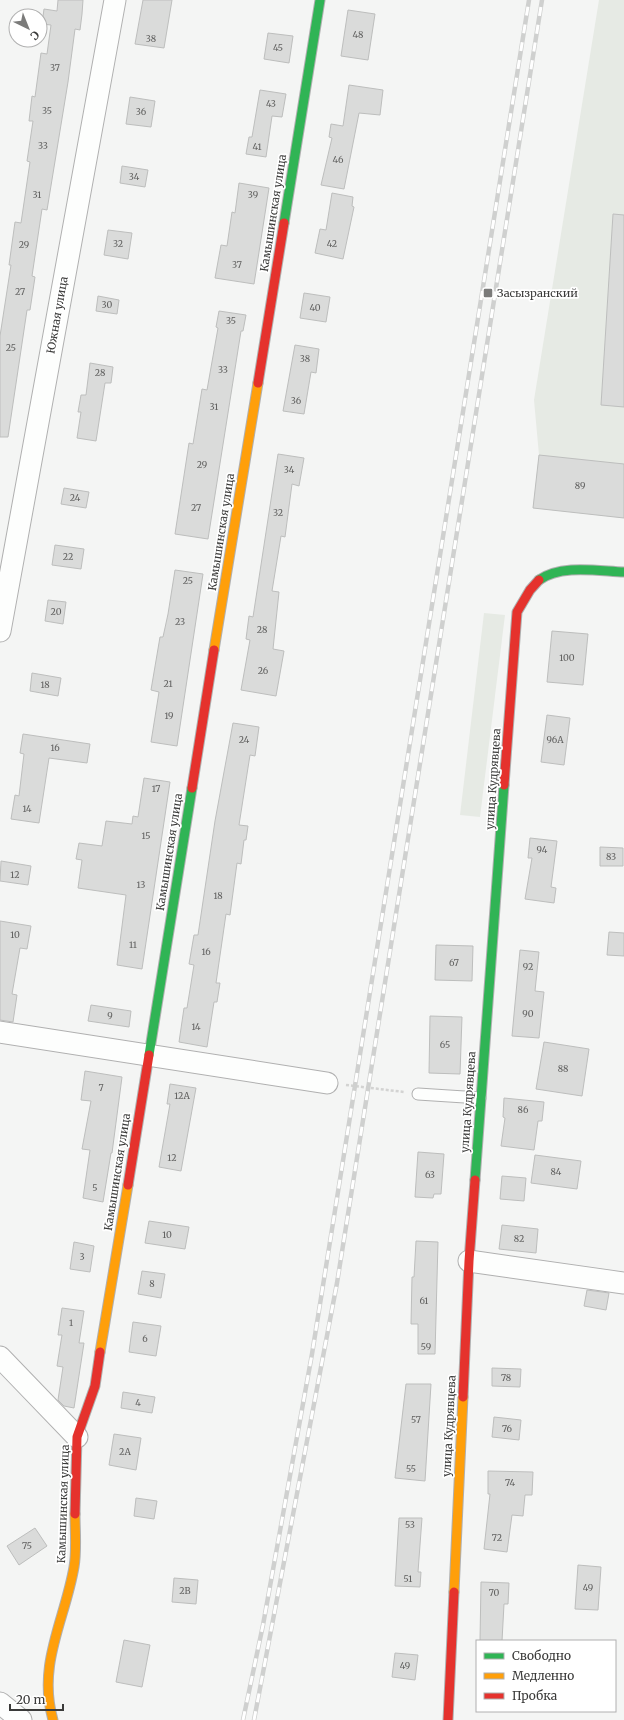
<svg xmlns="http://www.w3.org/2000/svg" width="624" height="1720" viewBox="0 0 624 1720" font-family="Merriweather,serif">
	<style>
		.built { fill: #e6eae4 }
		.building { fill: #dadbda; stroke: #bdbebd }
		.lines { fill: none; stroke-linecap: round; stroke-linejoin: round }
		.lane-casing { stroke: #b0b0b0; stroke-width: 13 }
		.street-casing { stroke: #b0b0b0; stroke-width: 23 }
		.fast-casing { stroke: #b0b0b0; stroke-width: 11 }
		.slow-casing { stroke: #b0b0b0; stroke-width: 11 }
		.jam-casing { stroke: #b0b0b0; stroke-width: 11 }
		.path { stroke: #d3d3d2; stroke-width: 2.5; stroke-dasharray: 3 2; stroke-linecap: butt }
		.lane { stroke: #fdfefd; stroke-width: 11 }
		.street { stroke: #fdfefd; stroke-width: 21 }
		.fast { stroke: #30b455; stroke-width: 9 }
		.slow { stroke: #ff9f0a; stroke-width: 9 }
		.jam { stroke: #e5322d; stroke-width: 9 }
		.rail-casing { stroke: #cfd0cf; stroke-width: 4.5 }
		.rail { stroke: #fff; stroke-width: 3; stroke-dasharray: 9; stroke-linecap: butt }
		.poi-dot { fill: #7b7b7a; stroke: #fff; stroke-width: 1.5 }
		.labels { text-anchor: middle; stroke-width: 3.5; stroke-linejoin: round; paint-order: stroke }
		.number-label { font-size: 9px; fill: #626261 }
		.street-label { font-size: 11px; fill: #3a3a39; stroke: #fff }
		.poi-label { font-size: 11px; fill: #3a3a39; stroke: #fff; text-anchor: start }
	</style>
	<rect width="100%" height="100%" fill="#f4f5f4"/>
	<!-- built -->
	<g class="built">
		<polygon points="599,0 624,0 624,518 533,508 539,455 534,400"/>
		<polygon points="484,613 505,615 480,817 460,815"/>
	</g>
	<!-- building -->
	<g class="building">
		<polygon points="58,0 83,0 82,14 80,30 75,29 68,82 47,210 42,209 32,276 35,277 30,310 27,310 8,437 0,437 0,336 11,265 9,265 15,222 21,223 30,162 27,161 33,121 29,121 32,96 35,97 41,53 47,54 51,25 42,24 44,9 57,11"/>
		<polygon points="143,0 172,0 164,48 135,44"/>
		<polygon points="348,10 375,14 368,60 341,56"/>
		<polygon points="268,33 293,36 289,63 264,59"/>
		<polygon points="349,85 383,90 380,115 359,113 344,189 321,185 332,138 329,137 331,124 343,126"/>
		<polygon points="260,90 286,94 282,117 272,116 266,157 246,154 249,137 252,137"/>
		<polygon points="130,97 155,101 151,127 126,124"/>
		<polygon points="122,166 148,170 145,187 120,183"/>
		<polygon points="239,183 269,188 254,284 215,278 221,245 227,246 232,212 235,213"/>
		<polygon points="332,193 353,197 352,206 354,207 343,259 315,253 320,229 326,230"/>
		<polygon points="613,214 624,215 624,407 601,405"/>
		<polygon points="108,230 132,233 128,259 104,255"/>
		<polygon points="304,293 330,297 326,322 300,318"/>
		<polygon points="98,296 119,300 117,314 96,311"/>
		<polygon points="219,311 246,315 243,331 241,331 208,539 175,534 189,443 193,444 202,389 207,390 218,328 216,327"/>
		<polygon points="295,345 319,349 316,373 311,372 304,414 283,411"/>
		<polygon points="90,363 113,367 111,383 105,383 96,441 77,438 81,412 78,412 81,395 86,395"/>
		<polygon points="278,454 304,458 299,486 292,484 285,537 281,536 272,591 279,592 273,649 284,651 276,696 241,690 250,640 246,639 249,616 253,617"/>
		<polygon points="539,455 624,464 624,518 533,508"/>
		<polygon points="64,488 89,492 86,508 61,504"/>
		<polygon points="55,545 84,549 81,569 52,565"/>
		<polygon points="175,570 203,574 177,746 151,742 159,692 151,690 160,637 163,637 168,614"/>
		<polygon points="48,600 66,602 63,624 45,621"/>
		<polygon points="552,631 588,634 583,685 547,682"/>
		<polygon points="32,673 61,678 58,696 30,691"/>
		<polygon points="547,715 570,718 564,765 541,762"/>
		<polygon points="233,723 259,727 255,756 250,755 239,825 248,826 246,840 244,840 241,864 237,863 230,915 226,914 216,983 220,983 217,1002 214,1002 207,1047 179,1042 184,1008 187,1008 194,965 189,964 194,935 198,935 215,821"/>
		<polygon points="23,734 90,744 87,763 49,758 39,823 11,819 15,795 19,796 24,754 20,753"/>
		<polygon points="144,778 170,782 142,969 117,965 126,895 78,888 82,860 76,859 79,843 102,846 106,821 132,824 133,816 138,817"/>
		<polygon points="530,838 557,841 551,887 556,888 554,903 525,899 532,858 528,858"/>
		<polygon points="600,847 623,848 623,866 600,866"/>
		<polygon points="1,861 31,866 28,885 0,881"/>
		<polygon points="0,921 31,926 27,949 20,948 12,994 17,995 13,1022 0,1020"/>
		<polygon points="609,932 624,933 624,956 607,955"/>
		<polygon points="436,945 473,946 472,981 435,980"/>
		<polygon points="520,950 539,952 535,991 544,992 539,1038 512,1036"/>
		<polygon points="91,1005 131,1011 129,1027 88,1021"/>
		<polygon points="430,1016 462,1017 460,1074 429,1073"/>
		<polygon points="544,1042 589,1049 582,1096 536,1089"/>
		<polygon points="85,1071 122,1077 112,1153 111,1153 103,1202 83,1198 90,1150 82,1149 91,1101 81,1100"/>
		<polygon points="170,1084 196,1088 181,1171 159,1167 170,1104 167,1104"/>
		<polygon points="504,1098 544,1102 542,1121 538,1121 534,1150 501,1146 505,1118 503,1117"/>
		<polygon points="418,1152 444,1154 441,1194 434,1194 433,1198 415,1197"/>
		<polygon points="535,1155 581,1161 577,1189 531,1183"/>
		<polygon points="502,1176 526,1178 524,1201 500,1199"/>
		<polygon points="149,1221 189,1227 185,1249 145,1243"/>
		<polygon points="502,1225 538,1229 536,1253 499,1249"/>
		<polygon points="416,1241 438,1242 435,1354 418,1354 418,1324 411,1324 412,1277 414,1277"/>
		<polygon points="74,1242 94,1246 90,1272 70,1269"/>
		<polygon points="142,1271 165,1274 161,1298 138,1294"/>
		<polygon points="587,1290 609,1293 606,1310 584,1306"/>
		<polygon points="62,1308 84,1311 79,1343 84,1343 74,1408 64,1406 58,1400 63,1367 57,1366 62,1335 58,1335"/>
		<polygon points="133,1322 161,1326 156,1356 129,1352"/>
		<polygon points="492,1368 521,1369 520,1387 492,1386"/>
		<polygon points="406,1384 431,1384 425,1481 395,1478"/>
		<polygon points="123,1392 155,1397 152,1413 121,1408"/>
		<polygon points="494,1417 521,1420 519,1440 492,1437"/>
		<polygon points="114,1434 141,1438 136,1470 109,1465"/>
		<polygon points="488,1471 533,1472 532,1495 525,1495 523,1516 512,1515 507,1552 484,1549 490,1494 488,1494"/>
		<polygon points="136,1498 157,1501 154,1519 134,1516"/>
		<polygon points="399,1518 422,1518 418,1572 421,1572 420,1587 395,1586"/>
		<polygon points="35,1528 47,1546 19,1565 7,1546"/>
		<polygon points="578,1565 601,1567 598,1610 575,1609"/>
		<polygon points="174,1578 198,1580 196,1604 172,1602"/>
		<polygon points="481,1582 509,1583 508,1604 504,1604 502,1641 480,1641"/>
		<polygon points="124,1640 150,1645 142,1687 116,1682"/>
		<polygon points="395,1653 418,1655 415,1680 392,1677"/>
	</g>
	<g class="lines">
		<!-- lane casing -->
		<g class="lane-casing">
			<polyline id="lane" points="418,1094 480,1098"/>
		</g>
		<!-- street casing -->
		<g class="street-casing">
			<g id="street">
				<polyline points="0,631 115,0"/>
				<polyline points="0,1032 327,1083"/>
				<polyline points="469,1261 624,1283"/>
				<polyline points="0,1357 77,1437"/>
				<polyline points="0,1703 21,1720"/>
			</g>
		</g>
		<!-- fast casing -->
		<g class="fast-casing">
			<g id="fast">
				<polyline points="284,223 320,0"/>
				<path d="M539,580C561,564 598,571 624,572"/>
				<polyline points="149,1055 192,788"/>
				<polyline points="475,1180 504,785"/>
			</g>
		</g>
		<!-- slow casing -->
		<g class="slow-casing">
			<g id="slow">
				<polyline points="214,650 258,383"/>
				<polyline points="100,1352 128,1185"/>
				<polyline points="454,1592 463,1397"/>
				<path d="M53,1720C37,1664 65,1620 74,1567C77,1550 75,1531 75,1514"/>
			</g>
		</g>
		<!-- jam casing -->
		<g class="jam-casing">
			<g id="jam">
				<polyline points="258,383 284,223"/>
				<polyline points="504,785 517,612 530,590 539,580"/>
				<polyline points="192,788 214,650"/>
				<polyline points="128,1185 149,1055"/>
				<polyline points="463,1397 469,1261 475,1180"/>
				<polyline points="75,1514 77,1437 95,1386 100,1352"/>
				<polyline points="448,1720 454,1592"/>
			</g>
		</g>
		<!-- path -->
		<polyline class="path" points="346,1085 404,1092"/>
		<!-- lane -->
		<use href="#lane" class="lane"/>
		<!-- street -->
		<use href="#street" class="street"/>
		<!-- fast -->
		<use href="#fast" class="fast"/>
		<!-- slow -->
		<use href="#slow" class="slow"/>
		<!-- jam -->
		<use href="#jam" class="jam"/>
		<!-- rail casing -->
		<g class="rail-casing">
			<g id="rail">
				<polyline points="243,1720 263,1625 312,1354 529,0"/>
				<polyline points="254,1720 337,1283 542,0"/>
			</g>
		</g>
		<!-- rail -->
		<use href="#rail" class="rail"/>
	</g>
	<!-- markers -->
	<rect class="poi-dot" x="483" y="288" width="10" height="10" rx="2"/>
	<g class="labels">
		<!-- number labels -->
		<g class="number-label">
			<text x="358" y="38">48</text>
			<text x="151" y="42">38</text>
			<text x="278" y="51">45</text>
			<text x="55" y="71">37</text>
			<text x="271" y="107">43</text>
			<text x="47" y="114">35</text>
			<text x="141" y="115">36</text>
			<text x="43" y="149">33</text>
			<text x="257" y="150">41</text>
			<text x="338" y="163">46</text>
			<text x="134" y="180">34</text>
			<text x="37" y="198">31</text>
			<text x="253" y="198">39</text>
			<text x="118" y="247">32</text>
			<text x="332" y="247">42</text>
			<text x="24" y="248">29</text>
			<text x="237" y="268">37</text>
			<text x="20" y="295">27</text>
			<text x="107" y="308">30</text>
			<text x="315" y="311">40</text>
			<text x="231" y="324">35</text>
			<text x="11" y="351">25</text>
			<text x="305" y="362">38</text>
			<text x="223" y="373">33</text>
			<text x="100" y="376">28</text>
			<text x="296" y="404">36</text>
			<text x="214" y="410">31</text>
			<text x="202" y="468">29</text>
			<text x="289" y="473">34</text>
			<text x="580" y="489">89</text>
			<text x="75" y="501">24</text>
			<text x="196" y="511">27</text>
			<text x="278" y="516">32</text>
			<text x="68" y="560">22</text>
			<text x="188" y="584">25</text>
			<text x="56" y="615">20</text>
			<text x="180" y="625">23</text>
			<text x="262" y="633">28</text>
			<text x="567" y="661">100</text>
			<text x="263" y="674">26</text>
			<text x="168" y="687">21</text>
			<text x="45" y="688">18</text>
			<text x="169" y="719">19</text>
			<text x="244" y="743">24</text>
			<text x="555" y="743">96А</text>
			<text x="55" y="751">16</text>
			<text x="156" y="792">17</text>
			<text x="27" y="812">14</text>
			<text x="146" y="839">15</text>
			<text x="542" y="853">94</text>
			<text x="611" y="860">83</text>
			<text x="15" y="878">12</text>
			<text x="141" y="888">13</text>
			<text x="218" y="899">18</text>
			<text x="15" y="938">10</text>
			<text x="133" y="948">11</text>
			<text x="206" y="955">16</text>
			<text x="454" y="966">67</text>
			<text x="528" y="970">92</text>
			<text x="528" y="1017">90</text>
			<text x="110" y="1019">9</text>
			<text x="196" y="1030">14</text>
			<text x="445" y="1048">65</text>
			<text x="563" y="1072">88</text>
			<text x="101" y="1091">7</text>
			<text x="182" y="1099">12А</text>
			<text x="523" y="1113">86</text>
			<text x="172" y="1161">12</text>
			<text x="556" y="1175">84</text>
			<text x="430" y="1178">63</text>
			<text x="95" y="1191">5</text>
			<text x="167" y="1238">10</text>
			<text x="519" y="1242">82</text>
			<text x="82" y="1260">3</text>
			<text x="152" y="1287">8</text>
			<text x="424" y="1304">61</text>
			<text x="71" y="1326">1</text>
			<text x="145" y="1342">6</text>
			<text x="426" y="1350">59</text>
			<text x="506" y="1381">78</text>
			<text x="138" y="1406">4</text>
			<text x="416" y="1423">57</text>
			<text x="507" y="1432">76</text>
			<text x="125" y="1455">2А</text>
			<text x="411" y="1472">55</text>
			<text x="510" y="1486">74</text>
			<text x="410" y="1528">53</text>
			<text x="497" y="1541">72</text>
			<text x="27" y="1549">75</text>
			<text x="408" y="1582">51</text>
			<text x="588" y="1591">49</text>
			<text x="185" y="1594">2В</text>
			<text x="494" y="1596">70</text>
			<text x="405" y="1669">49</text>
		</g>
		<!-- street labels -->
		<g class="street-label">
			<text transform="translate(273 213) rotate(-81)" y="4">Камышинская улица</text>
			<text transform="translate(57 315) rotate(-80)" y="4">Южная улица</text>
			<text transform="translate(221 532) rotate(-81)" y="4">Камышинская улица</text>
			<text transform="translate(493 779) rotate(-86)" y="4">улица Кудрявцева</text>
			<text transform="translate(169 852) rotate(-81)" y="4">Камышинская улица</text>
			<text transform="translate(468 1102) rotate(-86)" y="4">улица Кудрявцева</text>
			<text transform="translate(117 1172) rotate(-81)" y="4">Камышинская улица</text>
			<text transform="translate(449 1426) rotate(-87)" y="4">улица Кудрявцева</text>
			<text transform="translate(63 1504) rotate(-88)" y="4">Камышинская улица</text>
		</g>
		<!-- poi labels -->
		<g class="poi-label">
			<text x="497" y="297">Засызранский</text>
		</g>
	</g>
	<!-- legend -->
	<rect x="476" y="1640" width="140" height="72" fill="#ffffff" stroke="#b0b0b0"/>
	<rect x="484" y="1653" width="20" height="6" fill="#30b455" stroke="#b0b0b0"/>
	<text x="512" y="1660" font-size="12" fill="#3a3a39">Свободно</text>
	<rect x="484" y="1673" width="20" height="6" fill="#ff9f0a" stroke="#b0b0b0"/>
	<text x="512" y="1680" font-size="12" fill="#3a3a39">Медленно</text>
	<rect x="484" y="1693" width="20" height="6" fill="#e5322d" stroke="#b0b0b0"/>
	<text x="512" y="1700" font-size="12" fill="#3a3a39">Пробка</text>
	<!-- north arrow -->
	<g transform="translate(28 28) rotate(137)"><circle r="19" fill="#ffffff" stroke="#b0b0b0"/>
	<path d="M0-3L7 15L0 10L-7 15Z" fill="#7b7b7a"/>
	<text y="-6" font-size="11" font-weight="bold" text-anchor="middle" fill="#3a3a39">С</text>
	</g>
	<!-- scale -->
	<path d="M10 1704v6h53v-6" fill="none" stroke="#3a3a39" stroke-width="2"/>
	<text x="16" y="1704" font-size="12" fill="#3a3a39" stroke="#ffffff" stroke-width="3" paint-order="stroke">20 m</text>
</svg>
